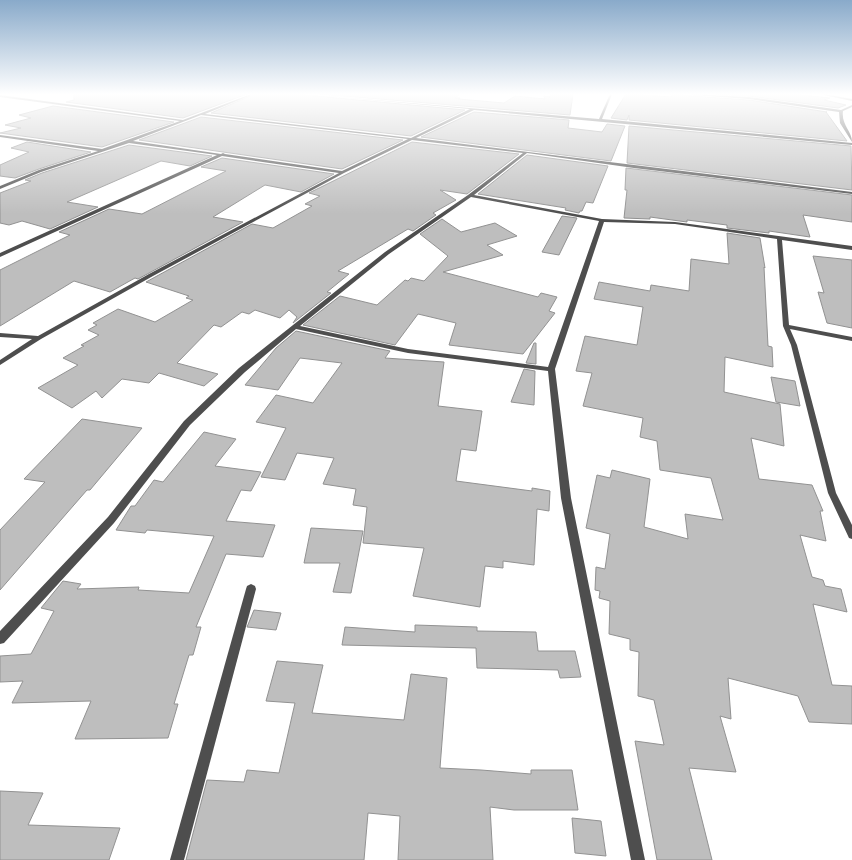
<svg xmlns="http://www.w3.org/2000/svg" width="852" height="860" viewBox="0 0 852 860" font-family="'Varela Round',sans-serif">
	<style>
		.building { fill: #bebebe; stroke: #929292 }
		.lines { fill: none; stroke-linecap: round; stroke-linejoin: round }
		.minor { fill: #4e4e4e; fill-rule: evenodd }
	</style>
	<rect width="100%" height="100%" fill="#fff"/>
	<!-- building -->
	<g class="building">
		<polygon points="74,94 247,94 183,118 66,102 74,100"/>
		<polygon points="255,94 304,94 305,95 465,110 411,136 211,113"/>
		<polygon points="320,94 460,94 455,98 460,98 458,99 504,103 515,96 545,99 544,96 550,97 551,94 573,94 570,115"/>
		<polygon points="626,94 672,97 671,94 691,96 749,100 827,112 826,112 847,141 629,120 629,115 627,120 611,118"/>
		<polygon points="716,94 793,94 830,98 824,100 846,105 838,108 749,96"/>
		<polygon points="53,106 174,122 102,147 0,133 21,128 5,125 31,118 19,115"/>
		<polygon points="474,112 569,120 568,128 602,132 607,124 625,126 611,161 421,137"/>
		<polygon points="201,117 403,140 342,169 139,140"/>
		<polygon points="629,126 851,146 852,190 627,163"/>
		<polygon points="27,142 91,152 39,169 15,178 0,176 0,165 29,152 11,148"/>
		<polygon points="412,142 519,154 467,194 440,190 456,200 433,213 436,215 413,231 408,229 338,271 349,274 327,292 331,293 293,323 297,317 289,310 280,318 255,310 249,314 242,312 221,327 214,325 177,363 218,374 204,386 159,373 149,383 122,379 102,398 96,391 72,408 38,388 78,365 63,358 84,346 81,345 99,335 88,330 97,325 93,323 118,309 155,322 193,300 186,298 189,296 146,282 252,224 273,228 312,206 305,204 320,196 309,193"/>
		<polygon points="129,145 212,156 190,166 161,161 67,202 98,207 50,229 22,221 9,225 0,223 0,193 31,181 25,180 42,173"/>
		<polygon points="527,155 608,166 593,203 586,202 582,211 580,211 579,213 565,210 566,208 478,194"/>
		<polygon points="222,158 334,174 301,192 265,185 213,217 243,222 138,279 135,278 110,292 74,281 0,326 0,270 70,235 59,232 109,209 142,214 226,171 201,167"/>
		<polygon points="626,168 852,195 852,222 803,215 810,237 769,231 769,233 727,228 727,225 687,220 687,222 650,217 650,219 624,218 627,190 625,190"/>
		<polygon points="562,216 577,218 559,255 542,252"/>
		<polygon points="442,219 461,232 495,223 517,236 487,245 503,255 443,272 538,297 541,293 557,297 549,311 555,313 523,354 449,345 456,323 418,314 395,345 303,325 340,296 377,305 405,280 408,281 411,278 424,281 448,256 420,234"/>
		<polygon points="727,233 760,238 765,268 764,267 768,346 772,347 773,367 725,357 724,392 780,404 784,446 751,438 759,479 812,485 823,511 820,511 826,541 800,535 812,577 823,580 825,586 841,589 847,612 813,604 832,685 852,686 852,724 809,722 798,696 728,678 731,719 720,716 736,772 689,768 712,860 657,860 635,741 664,745 654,700 638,696 639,652 630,650 630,639 609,634 610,601 599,598 600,591 595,590 596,567 605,569 610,534 586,528 597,475 610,478 612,470 650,479 644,527 688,539 685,514 723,520 711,478 660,470 657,441 640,437 643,418 583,406 592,373 576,371 585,336 637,345 643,307 594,299 599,282 650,291 651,285 689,291 691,259 729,264"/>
		<polygon points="813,256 852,260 852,328 827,323 818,292 824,293"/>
		<polygon points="296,331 390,351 385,358 444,362 438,406 482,411 476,451 461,449 456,481 532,491 532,488 550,491 549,511 537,509 534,565 503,561 503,568 485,566 480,607 413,596 424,548 363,543 367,507 353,505 356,489 323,484 334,458 297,453 285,480 261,477 286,428 256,422 276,395 313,403 342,363 300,358 278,390 245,385 276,348"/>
		<polygon points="534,343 536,343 536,364 526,363"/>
		<polygon points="524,369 535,371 534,405 511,402"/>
		<polygon points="771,377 795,381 800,406 776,402"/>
		<polygon points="82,419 142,428 90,490 87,490 0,590 0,530 45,482 24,479"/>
		<polygon points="204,432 236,439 215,466 261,472 251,491 241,490 226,521 275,525 263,557 226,554 196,627 201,627 193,655 189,655 174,704 178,704 168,738 75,739 91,701 12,703 23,681 0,682 0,656 31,654 54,611 41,608 63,581 81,584 77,589 139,587 138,590 189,593 214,536 147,530 145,533 116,530 131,506 135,506 154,480 163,482"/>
		<polygon points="311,528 363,531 351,593 333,592 340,563 304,563"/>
		<polygon points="254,610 281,613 276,630 247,627"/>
		<polygon points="415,625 477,627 477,631 536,632 538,651 575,651 581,677 560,678 558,670 477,668 476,648 342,645 345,627 415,632"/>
		<polygon points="277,661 323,665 312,713 404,720 411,674 447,678 440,768 481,770 531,774 531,770 572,770 578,810 514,810 490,807 493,860 398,860 400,816 368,813 364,860 186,860 207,780 244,782 247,770 279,773 295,703 266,701"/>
		<polygon points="0,791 43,793 28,825 120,828 109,860 0,860"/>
		<polygon points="572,818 601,821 606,856 575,853"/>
	</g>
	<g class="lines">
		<!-- minor -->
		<g class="minor">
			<path d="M251,94H254L205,114L411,138L470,109L305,94L599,119L610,94H612L602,119L852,143V145L474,110L416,138L852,192V194L634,168L527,153L474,195L602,219L675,222L852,246V250L782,240L789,325L852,337V341L790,329L797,345L836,493L852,525V539L849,538L828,493L791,345L783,326L777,239L675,224L604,222L555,369L571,498L645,860H631L561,498L548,371L408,353L296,329L245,372L190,425L114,523L4,643L0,644V631L108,517L184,421L239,368L385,252L468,195L523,153L412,140L344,173L153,276L41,339L0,365V360L32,339L0,337V333L38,336L149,274L339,173L222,156L0,257V253L217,155L129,143L41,172L0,189V186L39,170L98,151L0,137V135L102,149L180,121L0,97V95L183,120ZM201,115L408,139L342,171L225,154L223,153L221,154L133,141ZM471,197L599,221L548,367L408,349L300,326L389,254Z"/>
			<path d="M692,94L749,97L841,110L852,105V107L843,111C841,125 852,131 852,142L840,123L839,112L749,99L693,95Z"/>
			<polygon points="823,94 852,99 852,101 824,95"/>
			<polygon points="251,584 255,586 256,589 184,860 170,860 246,589 247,586"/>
		</g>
	</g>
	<!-- sky -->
	<linearGradient id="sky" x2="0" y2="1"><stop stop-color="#89aaca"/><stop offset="0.44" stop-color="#fff"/><stop offset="1" stop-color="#fff" stop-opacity="0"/></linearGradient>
	<rect width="852" height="214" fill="url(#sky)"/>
</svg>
